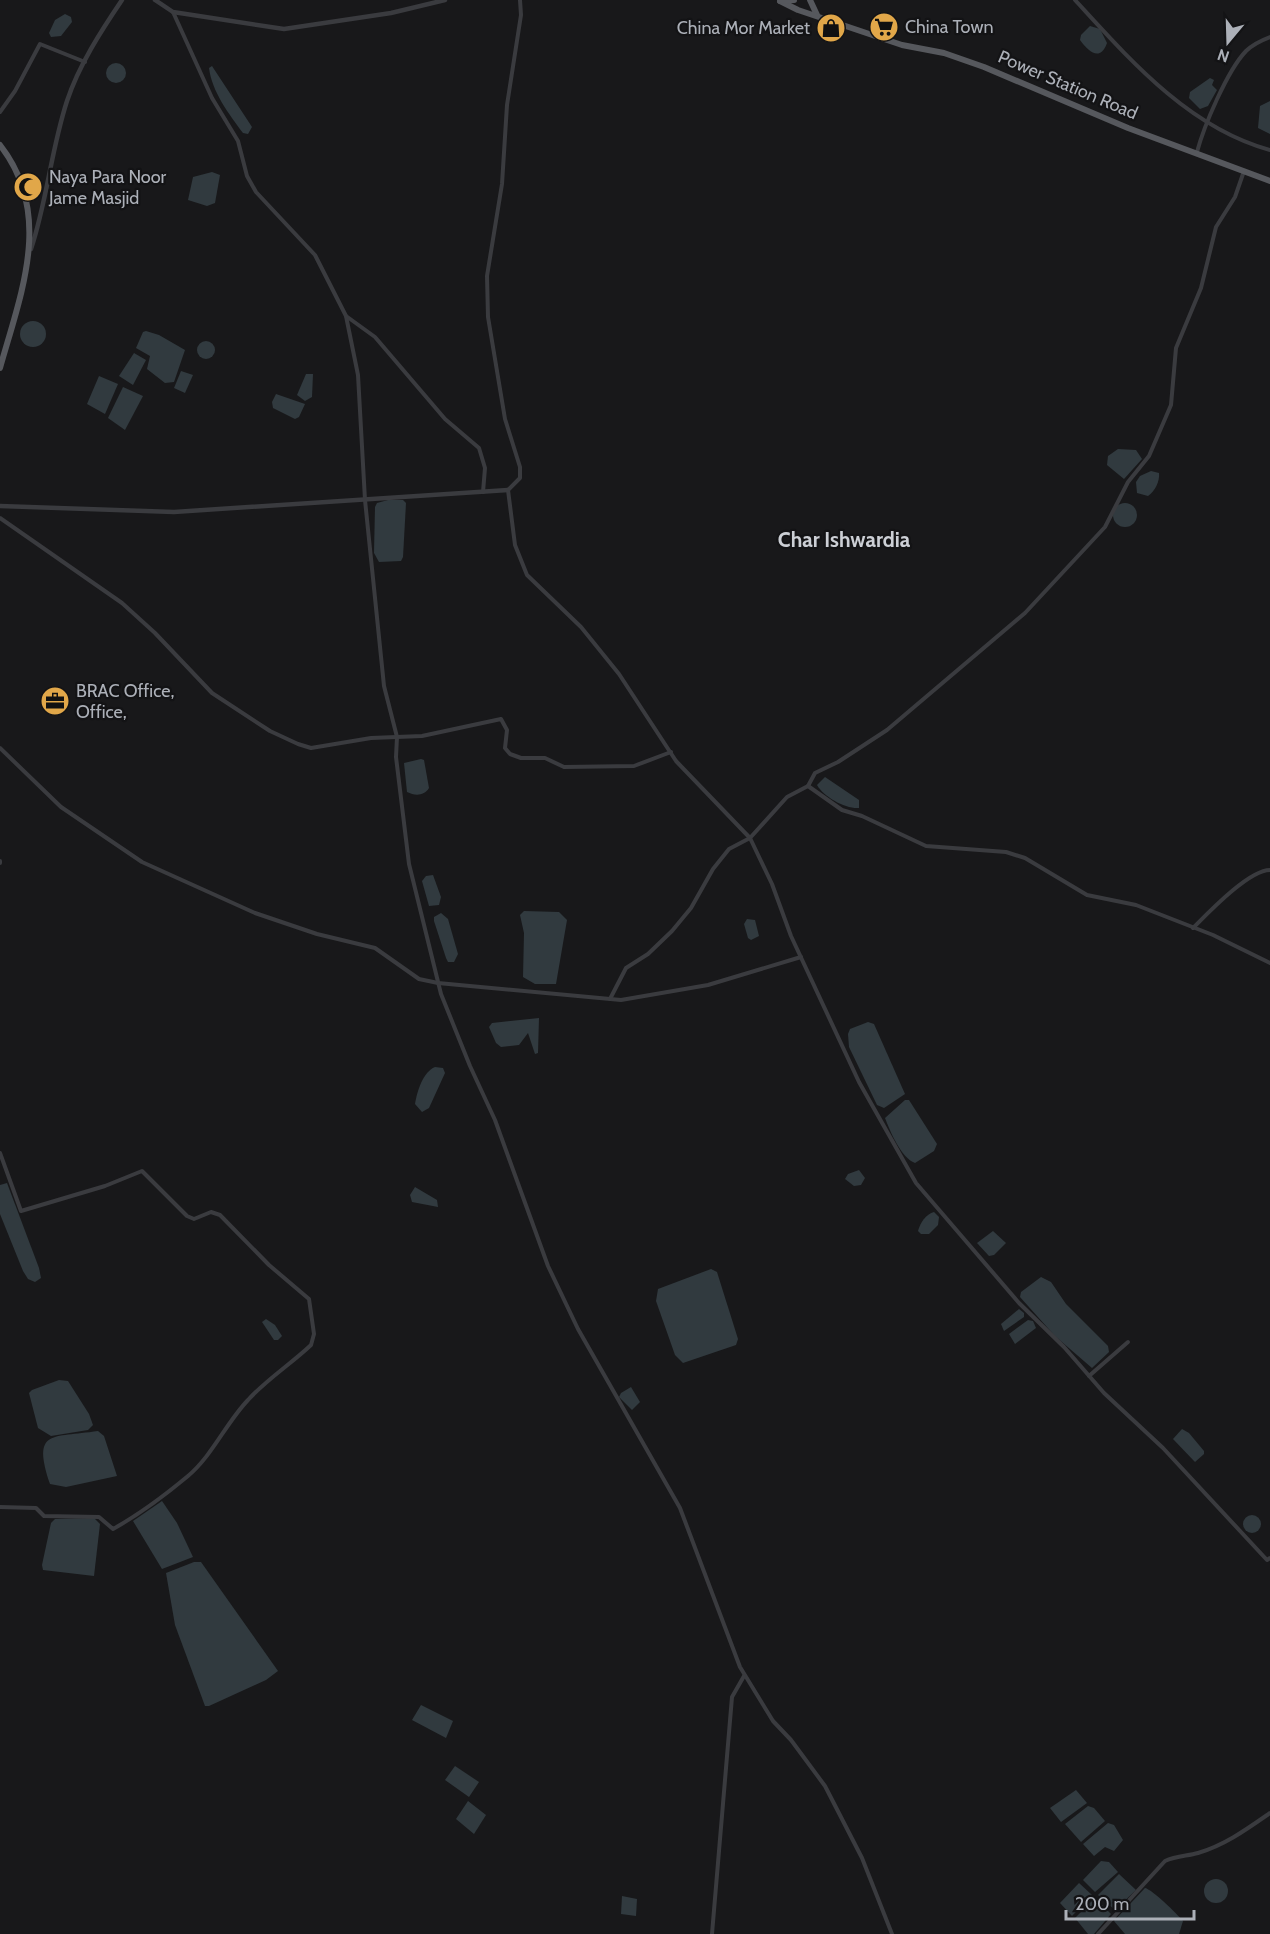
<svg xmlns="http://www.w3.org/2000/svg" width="1270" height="1934" viewBox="0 0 1270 1934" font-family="Cabin,sans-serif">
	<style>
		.water { fill: #313a3f }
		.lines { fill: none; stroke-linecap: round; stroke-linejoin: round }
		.minor { stroke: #3a3b3f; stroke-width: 4 }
		.tertiary { stroke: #3a3b3f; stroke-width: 4.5 }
		.primary { stroke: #56585d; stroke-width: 6 }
		.labels { text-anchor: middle; stroke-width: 4.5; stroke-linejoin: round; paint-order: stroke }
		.poi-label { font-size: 18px; fill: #acb0b8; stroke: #131315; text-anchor: start }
		.street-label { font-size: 18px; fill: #acb0b8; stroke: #131315 }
		.quarter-label { font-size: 21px; font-weight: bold; fill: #cccfd5; stroke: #131315 }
	</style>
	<rect width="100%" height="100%" fill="#18181a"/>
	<!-- water -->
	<g class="water">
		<polygon points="65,14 71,17 72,22 61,36 51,37 49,33 55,20"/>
		<path d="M1090,26L1100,29L1107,43C1100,62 1089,52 1080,40L1081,35Z"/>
		<circle cx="116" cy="73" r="10"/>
		<path d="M212,66L252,127L248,134L243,133C229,114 212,92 209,68Z"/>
		<polygon points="1210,78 1214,80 1212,85 1217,90 1208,106 1200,109 1189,98 1190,92"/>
		<polygon points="1270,101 1270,134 1258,128 1260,106"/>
		<polygon points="212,172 220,175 215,203 207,206 188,200 193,177"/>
		<circle cx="33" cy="334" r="13"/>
		<polygon points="146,331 159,335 185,350 174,382 165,383 147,369 150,356 136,348 143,332"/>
		<circle cx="206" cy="350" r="9"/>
		<polygon points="134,353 146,360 133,385 119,376"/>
		<polygon points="181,371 193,375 185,393 174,388"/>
		<polygon points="306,374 313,374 312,397 305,401 297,395"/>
		<polygon points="99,376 118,384 105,414 87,404"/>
		<polygon points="123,387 143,396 125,430 108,418"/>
		<polygon points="276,394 305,404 299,417 295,419 273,408 272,402"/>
		<polygon points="1118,449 1136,450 1142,459 1124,479 1107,465 1108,456"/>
		<path d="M1151,471L1159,473C1160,481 1155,491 1148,496L1137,493L1136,482L1140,476Z"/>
		<polygon points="388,500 403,500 406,503 403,557 401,561 379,562 374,553 375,507 377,503"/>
		<circle cx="1125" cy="515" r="12"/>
		<path d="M421,759L424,760L429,788C424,796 415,796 407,792L404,763Z"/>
		<path d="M825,777L859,800V808C845,809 824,797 817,785Z"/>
		<polygon points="433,875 441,897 439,905 429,906 422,881 426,876"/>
		<polygon points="524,911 559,912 567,920 556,984 535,984 523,977 524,933 520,915"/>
		<polygon points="441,913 448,919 458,954 454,962 448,962 446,958 434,921 434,917"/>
		<polygon points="747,919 755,920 759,936 751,940 748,938 744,924"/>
		<polygon points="539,1018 538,1053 535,1054 528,1033 519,1045 501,1047 496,1043 489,1027 492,1023"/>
		<polygon points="868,1022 874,1024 905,1094 884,1108 877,1105 849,1047 848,1034 850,1029"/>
		<path d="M435,1067L443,1068L445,1073L429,1108L422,1112L415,1104C417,1091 423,1072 435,1067Z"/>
		<path d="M905,1100H909L937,1144L934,1151L915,1163C901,1158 890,1131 885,1118Z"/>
		<polygon points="859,1170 865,1178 861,1185 854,1186 845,1179 848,1174"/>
		<polygon points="7,1183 39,1268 41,1278 35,1282 28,1279 23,1271 0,1214 0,1185"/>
		<polygon points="415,1187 437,1200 438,1207 412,1202 410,1195"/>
		<path d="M934,1212L939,1217L938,1225L929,1234H921L918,1231C920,1223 926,1214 934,1212Z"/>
		<polygon points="993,1231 1006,1243 994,1255 989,1256 977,1243"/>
		<polygon points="711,1269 717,1272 738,1339 736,1345 683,1363 675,1355 656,1301 658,1289"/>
		<polygon points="1041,1277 1051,1282 1066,1304 1108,1346 1109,1352 1092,1368 1055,1336 1020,1297 1021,1292"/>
		<polygon points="1019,1309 1024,1313 1024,1317 1004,1331 1001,1324"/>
		<polygon points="266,1319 275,1325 282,1336 278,1340 274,1340 262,1322"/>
		<polygon points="1028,1320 1033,1321 1036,1328 1015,1344 1009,1334"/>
		<polygon points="59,1380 68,1381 89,1414 93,1425 88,1430 51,1436 38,1428 29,1393 32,1390"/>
		<polygon points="631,1387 640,1402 632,1410 619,1397 621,1393"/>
		<polygon points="1182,1429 1189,1433 1204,1451 1204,1454 1195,1462 1173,1439"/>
		<path d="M98,1431L104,1436L117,1476L66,1487L50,1484C32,1429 51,1438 98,1431Z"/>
		<polygon points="162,1501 177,1523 193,1557 162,1569 133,1521"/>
		<circle cx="1252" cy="1524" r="9"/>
		<polygon points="94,1518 100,1524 94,1576 43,1570 42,1565 51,1523 55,1519"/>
		<polygon points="194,1562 201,1562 278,1671 266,1680 209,1706 205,1706 175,1625 166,1573"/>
		<polygon points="421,1705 453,1721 446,1738 412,1720"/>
		<polygon points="455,1766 479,1782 469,1797 445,1780"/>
		<polygon points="1076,1790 1087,1803 1061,1822 1050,1808"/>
		<polygon points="468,1801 486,1815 474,1834 456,1819"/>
		<polygon points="1088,1806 1094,1808 1105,1821 1081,1842 1065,1824"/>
		<polygon points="1108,1823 1114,1825 1123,1840 1114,1851 1105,1847 1094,1856 1083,1844"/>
		<polygon points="1101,1861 1109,1862 1118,1872 1095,1892 1083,1880"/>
		<polygon points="1119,1874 1136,1890 1115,1910 1098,1895"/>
		<circle cx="1216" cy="1891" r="12"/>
		<polygon points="1079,1883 1092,1895 1072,1916 1060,1903"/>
		<path d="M1145,1888C1153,1890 1176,1913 1183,1921L1179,1934H1125L1114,1921Z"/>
		<polygon points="622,1896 637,1899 636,1916 621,1914"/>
		<polygon points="1095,1898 1111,1914 1094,1934 1088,1934 1075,1918"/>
	</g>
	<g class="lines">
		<!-- minor -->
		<g class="minor">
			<polyline points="520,0 521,15 507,105 502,184 487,276 488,317 505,419 520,467 520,478 508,490 515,545 527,575 581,627 619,674 676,761 750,838 772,884 791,936 859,1082 916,1183 1019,1303 1064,1347 1104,1393 1163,1448 1267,1560 1270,1558"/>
			<path d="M1075,0C1130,60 1189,128 1270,150"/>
			<polyline points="173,12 212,98 238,141 247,176 256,192 315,255 346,316 375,337 445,419 479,448 485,468 483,492"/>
			<polyline points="0,112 15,91 40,44 85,62"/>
			<path d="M1197,152C1204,126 1227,71 1246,51C1252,45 1262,40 1270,37"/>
			<polyline points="346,316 358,375 365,500 384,686 397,737 396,757 409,864 441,994 470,1066 495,1120 548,1266 578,1329 680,1508 740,1667 773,1721 791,1740 825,1786 862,1858 892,1934"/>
			<polyline points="0,518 122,603 155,633 212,693 270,731 298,744 311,748 371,738 422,736 501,719 507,730 505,748 510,754 521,758 545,758 564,767 634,766 671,752"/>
			<polyline points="0,748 61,807 142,862 255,913 317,934 375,948 419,979 438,983 621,1000 708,985 801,957"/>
			<polyline points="808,786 842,810 862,816 926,846 1006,852 1025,858 1087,895 1136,905 1213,935 1270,963"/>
			<polyline points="0,863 0,861"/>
			<path d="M1193,928C1209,912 1249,870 1270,870"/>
			<polyline points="610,999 626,968 648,954 672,931 691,908 713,869 729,849 750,838 787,797 808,786 815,773 838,762 887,730 1025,613 1105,527 1128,482 1149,456 1171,405 1176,348 1201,288 1216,227 1235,197 1244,171"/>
			<path d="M0,1153L21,1211L105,1186L142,1171L187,1216L194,1219L211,1212L220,1215L269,1265L309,1299L314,1334L311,1345C291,1364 267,1379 248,1400C226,1423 212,1456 188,1476C164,1496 140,1514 113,1529L99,1517L44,1516L36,1508L0,1507"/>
			<polyline points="1089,1376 1128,1342"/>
			<polyline points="712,1934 732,1697 744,1676"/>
			<path d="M1098,1934L1165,1861C1176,1856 1187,1856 1198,1853C1225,1845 1247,1829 1270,1813"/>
		</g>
		<!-- tertiary -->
		<g class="tertiary">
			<polyline points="155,0 173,12 284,29 391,13 445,0"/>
			<path d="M31,249C47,201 51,150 67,101C79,65 101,31 122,0"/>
			<polyline points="0,506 174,512 508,490"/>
		</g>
		<!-- primary -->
		<g class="primary">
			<polyline points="810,0 817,15"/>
			<polyline points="780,1 798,10 902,45 944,53 984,67 1128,128 1270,181"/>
			<polyline points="780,1 794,0"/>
			<path d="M0,145C54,214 21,293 0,368"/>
		</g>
	</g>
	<!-- icons -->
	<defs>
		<g id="supermarket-disc" transform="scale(1.5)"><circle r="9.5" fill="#e1a749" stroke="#131315"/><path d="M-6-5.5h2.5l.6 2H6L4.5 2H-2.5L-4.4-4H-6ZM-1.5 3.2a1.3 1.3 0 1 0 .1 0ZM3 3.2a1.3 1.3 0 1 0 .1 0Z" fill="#111"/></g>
		<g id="shop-disc" transform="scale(1.5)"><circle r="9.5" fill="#e1a749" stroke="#131315"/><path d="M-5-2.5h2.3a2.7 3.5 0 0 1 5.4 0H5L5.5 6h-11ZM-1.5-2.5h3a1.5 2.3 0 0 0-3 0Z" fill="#111"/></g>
		<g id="mosque-disc" transform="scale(1.5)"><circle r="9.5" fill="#e1a749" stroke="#131315"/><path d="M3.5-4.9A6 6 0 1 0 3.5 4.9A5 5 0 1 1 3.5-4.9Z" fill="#111"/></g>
		<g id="office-disc" transform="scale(1.5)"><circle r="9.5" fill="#e1a749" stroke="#131315"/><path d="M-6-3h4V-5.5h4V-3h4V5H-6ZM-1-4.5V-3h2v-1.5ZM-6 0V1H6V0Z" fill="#111"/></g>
	</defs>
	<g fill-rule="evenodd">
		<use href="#supermarket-disc" x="884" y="27"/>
		<use href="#shop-disc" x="831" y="28"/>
		<use href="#mosque-disc" x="28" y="187"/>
		<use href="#office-disc" x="55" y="701"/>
	</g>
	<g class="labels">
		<!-- poi labels -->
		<g class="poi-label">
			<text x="905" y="33">China Town</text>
			<text x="810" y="34" text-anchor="end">China Mor Market</text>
			<text x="49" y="183">Naya Para Noor<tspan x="49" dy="21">Jame Masjid</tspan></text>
			<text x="76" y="697">BRAC Office,<tspan x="76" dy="21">Office,</tspan></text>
		</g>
		<!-- street labels -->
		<g class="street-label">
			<text transform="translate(1068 85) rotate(23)" y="6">Power Station Road</text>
		</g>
		<!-- quarter labels -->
		<g class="quarter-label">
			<text x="844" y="547">Char Ishwardia</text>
		</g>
	</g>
	<!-- north arrow -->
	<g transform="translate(1228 42) rotate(199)" stroke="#131315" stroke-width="4.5" paint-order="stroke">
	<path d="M0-4.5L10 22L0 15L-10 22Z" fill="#acb0b8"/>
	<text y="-9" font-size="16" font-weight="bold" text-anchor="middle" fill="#acb0b8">N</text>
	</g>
	<!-- scale -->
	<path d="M1066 1910v9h128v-9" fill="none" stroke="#acb0b8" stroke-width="3"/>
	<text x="1075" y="1910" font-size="18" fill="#acb0b8" stroke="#131315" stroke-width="4.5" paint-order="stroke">200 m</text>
</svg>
